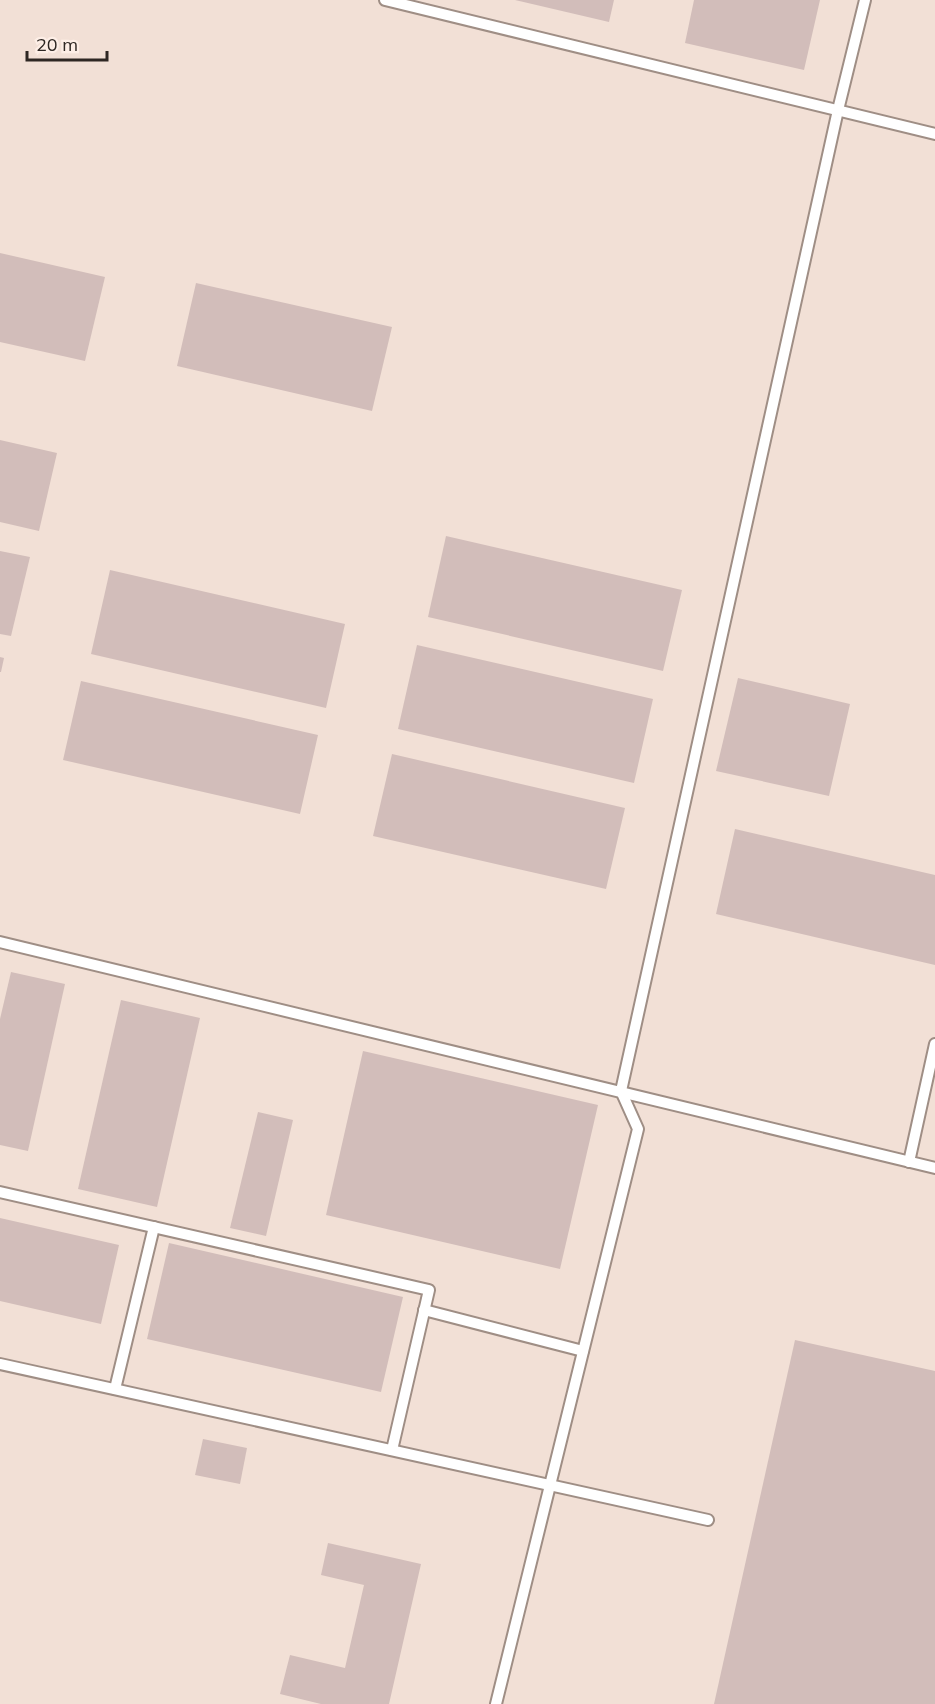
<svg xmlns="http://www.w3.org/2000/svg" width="935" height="1704" viewBox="0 0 935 1704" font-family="Mulish,sans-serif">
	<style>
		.building { fill: #d2bdba }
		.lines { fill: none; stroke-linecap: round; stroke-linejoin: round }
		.lane-casing { stroke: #9f8e85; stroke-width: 14 }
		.lane { stroke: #fff; stroke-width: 10 }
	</style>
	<rect width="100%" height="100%" fill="#f2e0d6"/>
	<!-- building -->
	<g class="building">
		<polygon points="515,0 614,0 609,22"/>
		<polygon points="694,0 820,0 804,70 685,43"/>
		<polygon points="0,253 105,277 85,361 0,342"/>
		<polygon points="196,283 392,327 372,411 177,366"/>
		<polygon points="0,440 57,453 39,531 0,522"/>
		<polygon points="446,536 682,590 663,671 428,617"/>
		<polygon points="0,551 30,557 11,636 0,634"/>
		<polygon points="110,570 345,624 326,708 91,654"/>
		<polygon points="417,645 653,699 634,783 398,729"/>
		<polygon points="0,657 4,658 1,672 0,672"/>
		<polygon points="738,678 850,704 829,796 716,771"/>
		<polygon points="81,681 318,735 300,814 63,760"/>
		<polygon points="392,754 625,808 606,889 373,836"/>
		<polygon points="735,829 935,875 935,965 716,914"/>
		<polygon points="11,972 65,984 28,1151 0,1145 0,1019"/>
		<polygon points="121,1000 200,1018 157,1207 78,1189"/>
		<polygon points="363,1051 598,1105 560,1269 326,1215"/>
		<polygon points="258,1112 293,1120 266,1236 230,1228"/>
		<polygon points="0,1218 119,1245 101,1324 0,1301"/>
		<polygon points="169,1243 403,1297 381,1392 147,1339"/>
		<polygon points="795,1340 935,1371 935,1704 714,1704"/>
		<polygon points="203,1439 247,1448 240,1484 195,1475"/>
		<polygon points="328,1543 421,1564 389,1704 321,1704 280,1694 290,1655 345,1668 364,1585 321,1575"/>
	</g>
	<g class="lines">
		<!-- lane casing -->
		<g class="lane-casing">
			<g id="lane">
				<polyline points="385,0 935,134"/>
				<polyline points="0,942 935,1168"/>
				<polyline points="909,1162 935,1044"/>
				<polyline points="0,1192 429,1290 392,1450"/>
				<polyline points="424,1310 583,1351"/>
				<polyline points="0,1364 708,1520"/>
				<polyline points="115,1389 154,1227"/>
				<polyline points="496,1704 638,1129 621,1091 838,110 865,0"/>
			</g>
		</g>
		<!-- lane -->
		<use href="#lane" class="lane"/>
	</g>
	<!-- scale -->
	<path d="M27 51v9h80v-9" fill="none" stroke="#2e2723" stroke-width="3"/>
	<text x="36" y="51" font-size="18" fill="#2e2723" stroke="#fdeee6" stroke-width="4.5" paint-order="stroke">20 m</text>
</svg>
